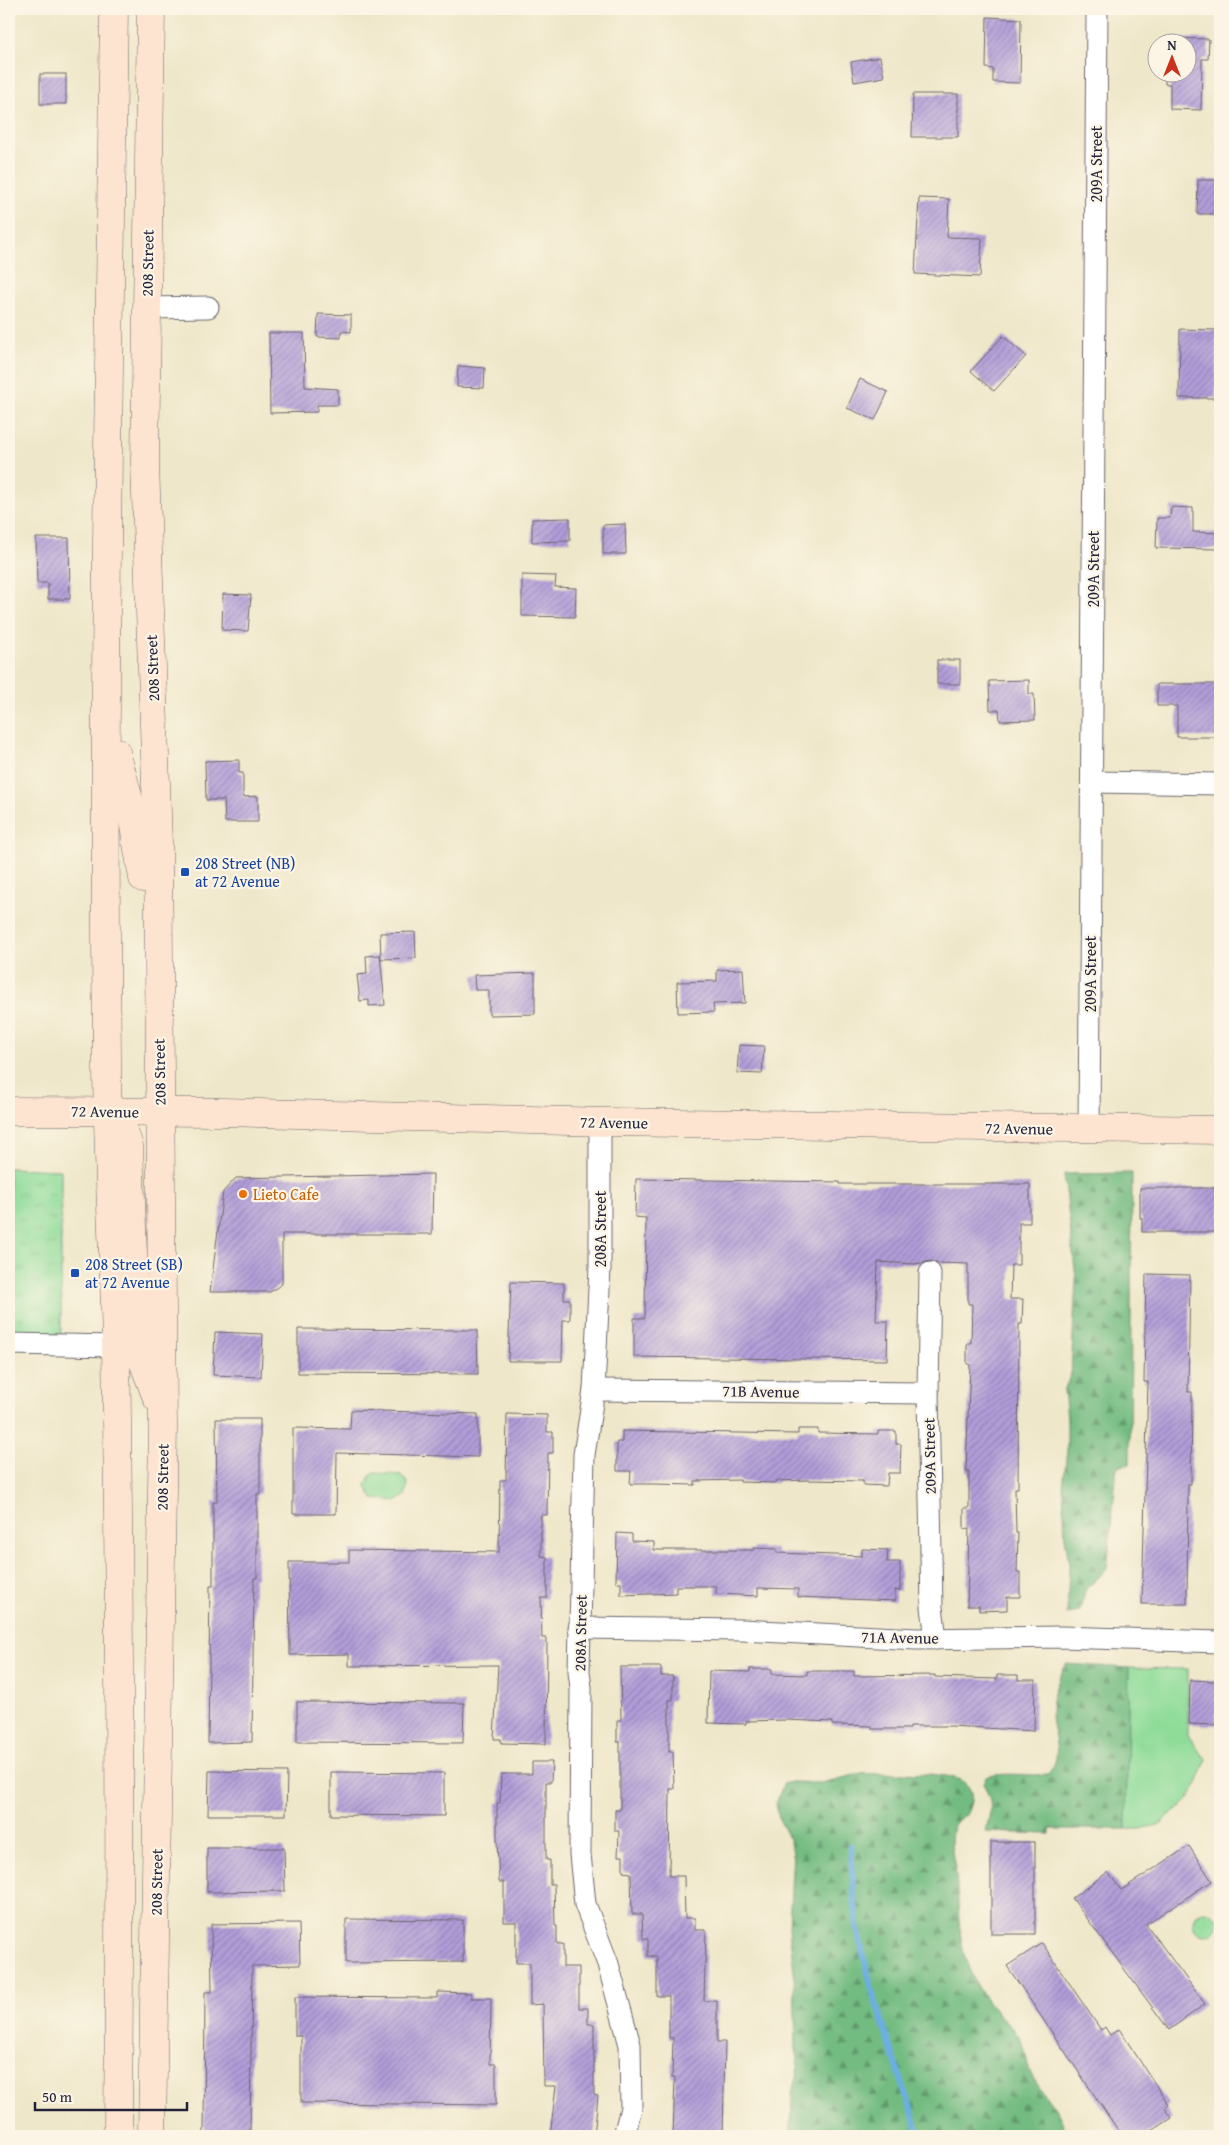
<svg xmlns="http://www.w3.org/2000/svg" width="1229" height="2145" viewBox="0 0 1229 2145" font-family="'Gentium Book Plus',serif">
	<style>
		.grass { fill: url(#grass-tufts); stroke: #587f6a }
		.forest { fill: url(#forest-firs); stroke: #4a6f5e }
		.park { fill: #8fdc99; stroke: #587f6a }
		.lines { fill: none; stroke-linecap: round; stroke-linejoin: round }
		.stream { stroke: #6caee0; stroke-width: 6 }
		.building { fill: url(#building-hatch) }
		.street-casing { stroke: #6a676d; stroke-width: 23 }
		.secondary-casing { stroke: #6a676d; stroke-width: 29 }
		.street { stroke: #fff; stroke-width: 21 }
		.secondary { stroke: #fde4d0; stroke-width: 28 }
		.transit-dot { fill: #1a4fb4; stroke: #fcf5e5; stroke-width: 2 }
		.food-dot { fill: #e8710a; stroke: #fcf5e5; stroke-width: 2 }
		.labels { text-anchor: middle; stroke-width: 4.5; stroke-linejoin: round; paint-order: stroke }
		.street-label { font-size: 16px; fill: #22223b; stroke: #fcf5e5 }
		.transit-label { font-size: 16px; fill: #164399; stroke: #fcf5e5; text-anchor: start }
		.food-label { font-size: 16px; fill: #c56008; stroke: #fcf5e5; text-anchor: start }
	</style>
	<defs>
		<pattern id="grass-tufts" width="24" height="20" patternUnits="userSpaceOnUse" patternTransform="scale(1.25)"><rect width="24" height="20" fill="#8fdc99"/><path d="M3 7l-1-3M5 7V3M7 7l1-3M15 17l-1-3M17 17v-4M19 17l1-3" fill="none" stroke="#7bbc85"/></pattern>
		<pattern id="forest-firs" width="22" height="20" patternUnits="userSpaceOnUse" patternTransform="scale(1.25)"><rect width="22" height="20" fill="#73bc81"/><path d="M5 1l3.5 6h-7zM16 11l3.5 6h-7z" fill="#5e986b"/></pattern>
		<pattern id="building-hatch" width="6" height="6" patternUnits="userSpaceOnUse" patternTransform="scale(1.25)"><rect width="6" height="6" fill="#b29dd9"/><path d="M-1 1l2-2M0 6l6-6M5 7l2-2" fill="none" stroke="#9080b1"/></pattern>
	</defs>
	<rect width="100%" height="100%" fill="#fcf5e5"/>
	<filter id="ink" filterUnits="userSpaceOnUse"><feTurbulence type="fractalNoise" baseFrequency=".02" numOctaves="2"/><feDisplacementMap in="SourceGraphic" scale="10" xChannelSelector="R" yChannelSelector="G"/><feConvolveMatrix kernelMatrix="1 2 1 2 8 2 1 2 1" color-interpolation-filters="sRGB"/></filter>
	<filter id="wash" filterUnits="userSpaceOnUse"><feTurbulence type="fractalNoise" baseFrequency=".0096" numOctaves="4" result="noise"/><feDisplacementMap in="SourceGraphic" scale="20" xChannelSelector="R" yChannelSelector="G"/><feGaussianBlur stdDeviation="1.12" result="paint"/><feColorMatrix in="noise" values="0 0 0 0 0 0 0 0 0 0 0 0 0 0 0 0 0 1.4 0 .05"/><feComposite in="paint" operator="in"/></filter>
	<g filter="url(#wash)">
		<rect width="100%" height="100%" fill="#efe7c9"/>
		<!-- grass -->
		<polygon class="grass" points="9,1168 61,1170 61,1335 9,1335"/>
		<!-- forest -->
		<g class="forest">
			<polygon points="1132,1173 1130,1464 1117,1467 1107,1569 1086,1589 1079,1612 1067,1614 1069,1564 1065,1537 1063,1486 1067,1451 1067,1417 1064,1391 1071,1374 1076,1279 1064,1174"/>
			<path d="M1066,1664L1129,1668L1126,1829H1050V1834L986,1832C990,1808 995,1807 983,1783L986,1777C1006,1771 1027,1777 1048,1774C1066,1753 1050,1734 1051,1710C1052,1693 1059,1679 1066,1664Z"/>
			<path d="M903,1773C932,1775 989,1770 966,1815C944,1824 952,1850 955,1868C960,1902 956,1937 969,1969C977,1988 989,2004 1003,2019C1008,2025 1017,2031 1021,2039C1027,2051 1026,2066 1033,2078C1046,2098 1062,2112 1067,2136H792L791,2134L792,2094L799,2064L796,2048L794,1972L789,1927L793,1852L787,1834L779,1819L776,1804L783,1784L792,1782L821,1783L859,1774Z"/>
		</g>
		<!-- park -->
		<g class="park">
			<polygon points="375,1473 401,1475 408,1483 405,1496 397,1501 373,1499 366,1486 370,1476"/>
			<path d="M1129,1668L1188,1669V1734L1206,1760C1200,1774 1196,1792 1185,1803C1177,1812 1167,1814 1161,1824L1141,1829H1126Z"/>
			<circle cx="1205" cy="1923" r="12"/>
		</g>
		<g class="lines">
			<!-- stream -->
			<polyline class="stream" points="850,1846 857,1929 873,1994 920,2136"/>
		</g>
		<g id="blocks">
			<!-- building -->
			<g class="building">
				<polygon points="987,17 1021,19 1020,83 993,82 993,69 986,68"/>
				<polygon points="1166,38 1209,39 1208,59 1202,59 1201,110 1170,109 1170,84 1165,84 1165,72 1186,72 1186,42 1166,42"/>
				<polygon points="880,57 884,77 854,82 851,62"/>
				<rect x="40" y="74" width="26" height="30"/>
				<polygon points="913,94 958,94 958,137 912,137"/>
				<polygon points="1198,180 1220,180 1220,214 1197,214"/>
				<polygon points="919,198 949,199 947,237 982,238 980,277 915,274"/>
				<polygon points="318,314 351,315 351,332 341,331 341,338 317,337"/>
				<polygon points="1180,329 1217,330 1216,398 1179,398"/>
				<polygon points="269,333 304,333 305,387 338,389 338,405 317,405 317,412 270,413"/>
				<polygon points="1003,336 1026,356 994,391 971,371"/>
				<polygon points="458,366 485,368 484,388 457,387"/>
				<polygon points="860,379 888,392 875,420 847,408"/>
				<polygon points="1171,507 1193,508 1193,532 1220,533 1220,549 1156,548 1157,518 1170,518"/>
				<polygon points="570,518 570,541 532,542 532,519"/>
				<polygon points="625,524 626,554 603,554 603,525"/>
				<polygon points="36,538 69,538 70,599 48,599 48,583 37,583"/>
				<polygon points="522,575 556,576 555,587 576,588 575,617 522,616"/>
				<polygon points="223,594 251,595 248,631 222,630"/>
				<rect x="937" y="660" width="23" height="24"/>
				<polygon points="1029,680 1029,694 1034,694 1035,720 1000,721 999,710 990,710 989,681"/>
				<polygon points="1157,684 1220,684 1218,737 1177,737 1177,706 1157,706"/>
				<polygon points="239,760 239,773 243,773 243,797 258,796 258,822 225,822 224,800 206,800 205,761"/>
				<polygon points="415,932 416,958 381,959 380,933"/>
				<polygon points="380,955 385,1005 369,1006 369,1000 360,1001 357,975 367,974 366,956"/>
				<polygon points="743,969 745,1003 713,1004 714,1012 678,1013 677,982 717,981 717,970"/>
				<polygon points="535,973 535,1014 489,1015 489,990 475,990 474,975"/>
				<polygon points="739,1045 764,1046 762,1074 737,1073"/>
				<polygon points="433,1174 432,1234 282,1234 282,1284 270,1292 210,1292 223,1192 236,1178"/>
				<polygon points="636,1179 840,1182 840,1184 1030,1184 1030,1223 1019,1223 1019,1265 1011,1265 1010,1299 1023,1299 1022,1324 1019,1324 1018,1488 1015,1488 1016,1533 1018,1533 1017,1572 1020,1572 1020,1597 1007,1597 1007,1610 979,1611 979,1606 967,1606 969,1528 964,1529 964,1508 969,1508 969,1471 966,1471 970,1364 967,1364 967,1343 971,1343 972,1304 968,1304 968,1264 937,1263 931,1261 915,1264 878,1262 876,1321 888,1321 887,1360 634,1357 634,1318 645,1318 646,1218 635,1217"/>
				<polygon points="1140,1188 1220,1188 1220,1232 1142,1232 1142,1218 1140,1218"/>
				<polygon points="1146,1274 1190,1275 1188,1392 1192,1392 1191,1484 1188,1484 1187,1604 1142,1604 1148,1382 1144,1382"/>
				<polygon points="511,1282 564,1283 564,1299 570,1299 570,1320 563,1320 562,1361 508,1361"/>
				<polygon points="298,1329 477,1330 478,1374 298,1373"/>
				<polygon points="215,1332 263,1334 261,1377 213,1375"/>
				<polygon points="351,1410 478,1414 478,1457 337,1453 336,1514 293,1514 293,1428 350,1429"/>
				<polygon points="507,1414 547,1415 547,1432 553,1432 553,1453 548,1453 547,1515 541,1515 541,1556 547,1557 547,1598 541,1598 542,1638 547,1638 546,1744 501,1743 501,1739 494,1739 498,1665 349,1666 349,1654 290,1655 289,1562 349,1562 349,1550 499,1552 500,1480 506,1480"/>
				<polygon points="216,1419 260,1419 260,1494 257,1494 257,1578 254,1578 252,1742 208,1743 210,1586 213,1586 213,1502 217,1502"/>
				<polygon points="798,1429 818,1429 818,1433 878,1434 878,1431 896,1431 896,1444 901,1444 900,1473 888,1473 887,1486 863,1485 863,1481 808,1480 777,1481 777,1483 740,1482 740,1480 695,1481 695,1485 654,1484 630,1484 631,1471 617,1471 617,1442 622,1442 622,1431 798,1434"/>
				<polygon points="617,1533 632,1534 632,1541 654,1542 654,1550 754,1550 754,1548 777,1549 777,1553 862,1556 862,1549 888,1550 887,1562 900,1562 900,1591 895,1590 895,1601 798,1597 798,1589 758,1588 758,1596 716,1594 716,1586 676,1586 676,1593 621,1595 621,1583 616,1582"/>
				<polygon points="620,1667 661,1667 661,1676 673,1676 673,1700 669,1700 669,1752 673,1752 674,1789 670,1789 669,1876 684,1876 685,1918 695,1918 695,1930 706,1930 704,2001 717,2001 717,2042 725,2042 723,2136 673,2136 675,2078 672,2078 673,2038 669,2038 669,1996 657,1996 657,1956 648,1956 648,1939 643,1939 642,1914 632,1914 631,1873 623,1872 623,1856 618,1856 619,1831 615,1831 615,1810 620,1810 620,1742 617,1742 617,1720 621,1720"/>
				<polygon points="750,1669 772,1669 772,1674 807,1675 807,1671 854,1671 854,1676 935,1675 935,1677 997,1679 997,1675 1018,1675 1018,1680 1035,1680 1034,1731 951,1726 910,1726 910,1729 872,1729 872,1726 832,1725 832,1722 787,1720 746,1721 746,1724 708,1723 709,1671 750,1672"/>
				<polygon points="1190,1680 1217,1681 1216,1725 1189,1724"/>
				<polygon points="297,1702 464,1703 463,1743 297,1742"/>
				<polygon points="532,1762 552,1762 551,1782 546,1782 546,1860 550,1860 550,1884 554,1884 555,1926 557,1926 557,1944 563,1944 563,1967 579,1967 579,2008 588,2008 588,2024 594,2024 594,2095 598,2096 594,2136 550,2136 556,2086 544,2086 543,2004 530,2005 530,1963 516,1963 516,1922 504,1922 504,1882 499,1882 497,1840 497,1803 500,1803 501,1774 532,1774"/>
				<polygon points="209,1771 287,1772 286,1815 208,1815"/>
				<polygon points="331,1772 444,1773 444,1816 331,1815"/>
				<rect x="991" y="1842" width="44" height="92"/>
				<polygon points="1189,1846 1212,1881 1146,1924 1205,2004 1169,2030 1072,1898 1108,1872 1121,1890"/>
				<polygon points="207,1848 284,1848 285,1891 207,1892"/>
				<polygon points="346,1919 463,1920 463,1962 346,1963"/>
				<polygon points="299,1923 300,1965 252,1966 250,2136 204,2136 205,1992 212,1992 211,1924"/>
				<polygon points="1042,1943 1101,2030 1105,2027 1110,2035 1119,2029 1169,2105 1165,2108 1172,2118 1144,2136 1122,2136 1007,1966"/>
				<polygon points="437,1992 471,1993 471,1998 491,1998 490,2064 496,2064 496,2105 301,2103 301,2036 295,2036 295,1997 437,1998"/>
			</g>
		</g>
	</g>
	<g filter="url(#ink)">
		<use href="#blocks" fill-opacity="0" stroke="#6a676d" stroke-width="1"/>
		<g class="lines">
			<!-- street casing -->
			<g class="street-casing">
				<g id="street">
					<polyline points="146,308 208,307"/>
					<polyline points="1092,782 1220,784"/>
					<polyline points="600,1121 600,1268 594,1390 584,1455 579,1671 581,1688 580,1854 585,1904 608,1964 630,2045 631,2108 624,2136"/>
					<polyline points="1089,1129 1097,9"/>
					<polyline points="930,1273 928,1393 932,1607 936,1639"/>
					<polyline points="9,1344 116,1346"/>
					<polyline points="594,1390 928,1393"/>
					<polyline points="579,1628 743,1630 917,1639 1061,1637 1220,1642"/>
				</g>
			</g>
			<!-- secondary casing -->
			<g class="secondary-casing">
				<g id="secondary">
					<path d="M114,9C109,358 103,707 107,1057C107,1153 114,1249 116,1345C120,1609 120,1873 118,2136"/>
					<polyline points="151,9 145,464 158,843 163,1426 152,2136"/>
					<polyline points="116,752 130,803 143,878"/>
					<polyline points="9,1111 222,1112 607,1122 1220,1130"/>
					<polyline points="108,1112 123,1129 129,1146 136,1334 139,1351 157,1398"/>
				</g>
			</g>
			<!-- street -->
			<use href="#street" class="street"/>
			<!-- secondary -->
			<use href="#secondary" class="secondary"/>
		</g>
	</g>
	<!-- markers -->
	<g class="transit-dot">
		<rect x="180" y="867" width="10" height="10" rx="2.5"/>
		<rect x="70" y="1268" width="10" height="10" rx="2.5"/>
	</g>
	<circle class="food-dot" cx="243" cy="1194" r="5"/>
	<g class="labels">
		<!-- street labels -->
		<g class="street-label">
			<text transform="translate(1096 164) rotate(-90)" y="6">209A Street</text>
			<text transform="translate(147 263) rotate(-89)" y="6">208 Street</text>
			<text transform="translate(1093 569) rotate(-90)" y="6">209A Street</text>
			<text transform="translate(152 668) rotate(-92)" y="6">208 Street</text>
			<text transform="translate(1090 974) rotate(-90)" y="6">209A Street</text>
			<text transform="translate(159 1072) rotate(-91)" y="6">208 Street</text>
			<text transform="translate(105 1111) rotate(1)" y="6">72 Avenue</text>
			<text transform="translate(614 1122) rotate(1)" y="6">72 Avenue</text>
			<text transform="translate(1019 1128) rotate(1)" y="6">72 Avenue</text>
			<text transform="translate(600 1229) rotate(-90)" y="6">208A Street</text>
			<text transform="translate(761 1391) rotate(1)" y="6">71B Avenue</text>
			<text transform="translate(929 1456) rotate(-91)" y="6">209A Street</text>
			<text transform="translate(162 1477) rotate(-89)" y="6">208 Street</text>
			<text transform="translate(580 1633) rotate(-89)" y="6">208A Street</text>
			<text transform="translate(900 1637) rotate(1)" y="6">71A Avenue</text>
			<text transform="translate(156 1882) rotate(-89)" y="6">208 Street</text>
		</g>
		<!-- transit labels -->
		<g class="transit-label">
			<text x="195" y="869">208 Street (NB)<tspan x="195" dy="18">at 72 Avenue</tspan></text>
			<text x="85" y="1270">208 Street (SB)<tspan x="85" dy="18">at 72 Avenue</tspan></text>
		</g>
		<!-- food labels -->
		<g class="food-label">
			<text x="253" y="1200">Lieto Cafe</text>
		</g>
	</g>
	<!-- margin -->
	<rect width="1229" height="2145" fill="none" stroke="#fcf5e5" stroke-width="30"/>
	<!-- north arrow -->
	<g transform="translate(1172 58)"><circle r="24" fill="#fcf5e5" stroke="#a5a1a1"/>
	<path d="M0-4L9 19L0 12L-9 19Z" fill="#c8321e"/>
	<text y="-8" font-size="14" font-weight="bold" text-anchor="middle" fill="#22223b">N</text>
	</g>
	<!-- scale -->
	<path d="M35 2102v8h152v-8" fill="none" stroke="#22223b" stroke-width="2.5"/>
	<text x="42" y="2102" font-size="15" fill="#22223b" stroke="#fcf5e5" stroke-width="4" paint-order="stroke">50 m</text>
</svg>
